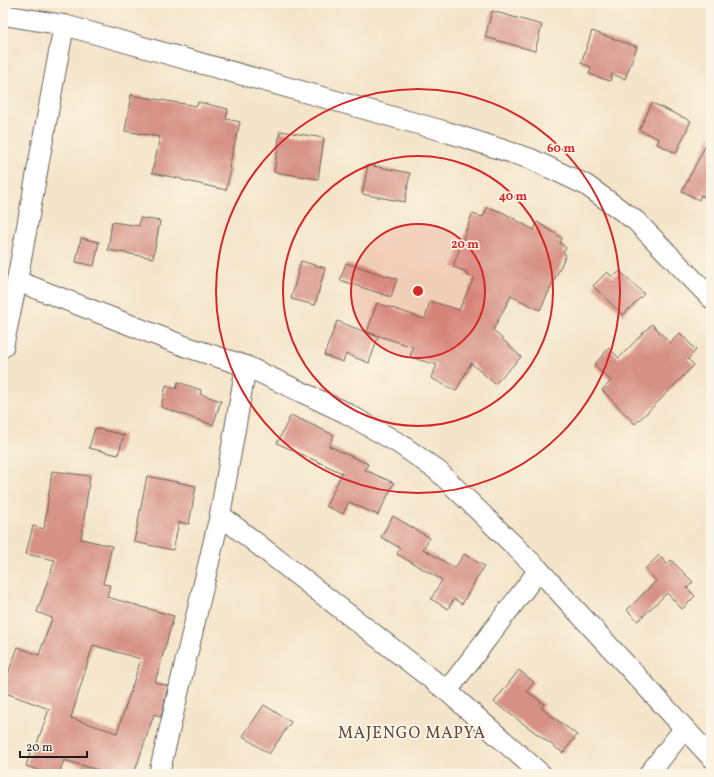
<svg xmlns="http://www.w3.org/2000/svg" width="714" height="777" viewBox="0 0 714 777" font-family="Vollkorn,serif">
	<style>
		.building { fill: #d69084; fill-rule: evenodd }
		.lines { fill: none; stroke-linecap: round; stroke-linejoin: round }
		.street-casing { stroke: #686259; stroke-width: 22 }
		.street { stroke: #fff; stroke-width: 20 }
		.ring { fill: none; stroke: #d62828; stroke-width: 2 }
		.labels { text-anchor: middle; stroke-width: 3.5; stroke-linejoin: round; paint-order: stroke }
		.quarter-label { font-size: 16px; letter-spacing: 1px; fill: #5d4540; stroke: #fcf5e5 }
		.centre { fill: #d62828; stroke: #fcf5e5; stroke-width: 2 }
		.ring-label { font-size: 12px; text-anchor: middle; font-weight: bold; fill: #d62828; stroke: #fcf5e5; stroke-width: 3.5; stroke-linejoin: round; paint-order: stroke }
	</style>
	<rect width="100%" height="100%" fill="#fcf5e5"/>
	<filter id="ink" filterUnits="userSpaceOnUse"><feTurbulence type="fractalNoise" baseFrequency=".025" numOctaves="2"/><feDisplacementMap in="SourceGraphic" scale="8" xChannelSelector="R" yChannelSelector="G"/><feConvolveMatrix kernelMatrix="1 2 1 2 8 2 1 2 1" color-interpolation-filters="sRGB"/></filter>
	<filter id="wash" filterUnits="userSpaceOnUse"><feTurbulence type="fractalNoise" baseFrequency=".012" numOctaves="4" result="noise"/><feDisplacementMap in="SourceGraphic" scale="16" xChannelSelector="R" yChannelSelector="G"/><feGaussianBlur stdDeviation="0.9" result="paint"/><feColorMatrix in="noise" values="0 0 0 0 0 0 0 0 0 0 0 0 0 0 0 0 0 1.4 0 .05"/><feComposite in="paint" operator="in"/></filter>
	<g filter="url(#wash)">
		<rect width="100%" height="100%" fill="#f4e4c9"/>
		<g id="blocks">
			<!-- building -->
			<g class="building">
				<polygon points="492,11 542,25 535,51 485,37"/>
				<polygon points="592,31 637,47 625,79 612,74 610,81 589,74 591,67 581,63"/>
				<polygon points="131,95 197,106 198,102 228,109 226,119 240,122 229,168 231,169 226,190 182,180 182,179 152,173 160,137 125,131"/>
				<polygon points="652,103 691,121 676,153 657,144 659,139 639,130"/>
				<polygon points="280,131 324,138 318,179 274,172"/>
				<polygon points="711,135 711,200 701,195 699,200 682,191"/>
				<polygon points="368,165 410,173 405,202 362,194"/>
				<polygon points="487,207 502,212 534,230 537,222 562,238 560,243 566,248 563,252 566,255 540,310 511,296 493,330 521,357 495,384 471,363 456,391 431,378 437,365 410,357 413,347 367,332 377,303 425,319 430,301 459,310 474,278 466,275 467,272 453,267 472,214 483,217"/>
				<polygon points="140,218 160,221 153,258 108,250 112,222 139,226"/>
				<polygon points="81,238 99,242 94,266 76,262"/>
				<polygon points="301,261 325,268 315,305 291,299"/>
				<polygon points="346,263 397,279 391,297 340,280"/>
				<polygon points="620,271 644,294 623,315 593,286 607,272 613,277"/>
				<polygon points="337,321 378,337 369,363 346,354 343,362 324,355"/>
				<polygon points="652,324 670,343 680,333 696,350 688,359 694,365 661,399 635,424 602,390 611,381 594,365 609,348 619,358"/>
				<polygon points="178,382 201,390 200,394 221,401 213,425 161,407 166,385 176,389"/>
				<polygon points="291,415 334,435 329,446 368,464 365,470 394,483 378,515 349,502 343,514 326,506 342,473 277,443"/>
				<polygon points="95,428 124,435 118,455 89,448"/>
				<path d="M52,471L90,476L81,539L112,546L103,584L110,585L107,597L174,616L155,682L168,686L161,717L154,714L134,774H97L98,770L64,760L59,774H50L26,766L32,748L35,749L49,709L3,692V687L18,647L39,655L52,618L37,612L55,560L26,554L33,526L44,529ZM93,645L141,659L117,733L71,718Z"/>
				<polygon points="147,476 196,486 189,524 179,522 173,550 134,542"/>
				<polygon points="393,516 430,538 423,549 455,568 464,554 484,566 462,604 454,599 448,609 431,599 442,580 397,554 400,548 381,537"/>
				<polygon points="659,555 667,564 671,560 693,582 687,588 695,596 682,609 667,593 638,621 627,610 656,581 645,569"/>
				<polygon points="519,670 534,682 527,691 544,704 541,708 577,735 563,753 494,702"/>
				<polygon points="264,705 291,722 269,754 243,736"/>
			</g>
		</g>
	</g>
	<g filter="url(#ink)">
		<use href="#blocks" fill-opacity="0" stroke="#686259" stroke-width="1"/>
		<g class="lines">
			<!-- street casing -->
			<g class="street-casing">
				<g id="street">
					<polyline points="3,15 64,25 447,132 531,159 586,185 636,221 711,298"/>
					<polyline points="17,281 187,347 246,366 346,413 400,444 438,471 539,570 711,757"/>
					<polyline points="3,347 17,281 64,25"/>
					<polyline points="220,515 447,691 541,774"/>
					<polyline points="447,691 539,570"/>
					<polyline points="159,774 220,515 246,366"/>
					<polyline points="649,774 684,729"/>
				</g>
			</g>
			<!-- street -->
			<use href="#street" class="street"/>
		</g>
	</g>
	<!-- distance rings -->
	<circle cx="418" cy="291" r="67" fill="#d62828" fill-opacity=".12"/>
	<g class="ring">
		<circle cx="418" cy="291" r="67"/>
		<circle cx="418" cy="291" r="135"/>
		<circle cx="418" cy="291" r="202"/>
	</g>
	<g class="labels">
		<!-- quarter labels -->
		<g class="quarter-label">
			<text x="412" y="738">MAJENGO MAPYA</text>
		</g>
	</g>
	<circle cx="418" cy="291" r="6" class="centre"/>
	<g class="ring-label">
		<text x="561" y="152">60 m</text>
		<text x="513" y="200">40 m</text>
		<text x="465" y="248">20 m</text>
	</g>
	<!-- margin -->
	<rect width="714" height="777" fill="none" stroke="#fcf5e5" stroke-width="16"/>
	<!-- scale -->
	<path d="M20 751v6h67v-6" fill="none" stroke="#1c1c1c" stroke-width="2"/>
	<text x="26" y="751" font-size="12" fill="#1c1c1c" stroke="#fcf5e5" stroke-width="3" paint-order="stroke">20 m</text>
</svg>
